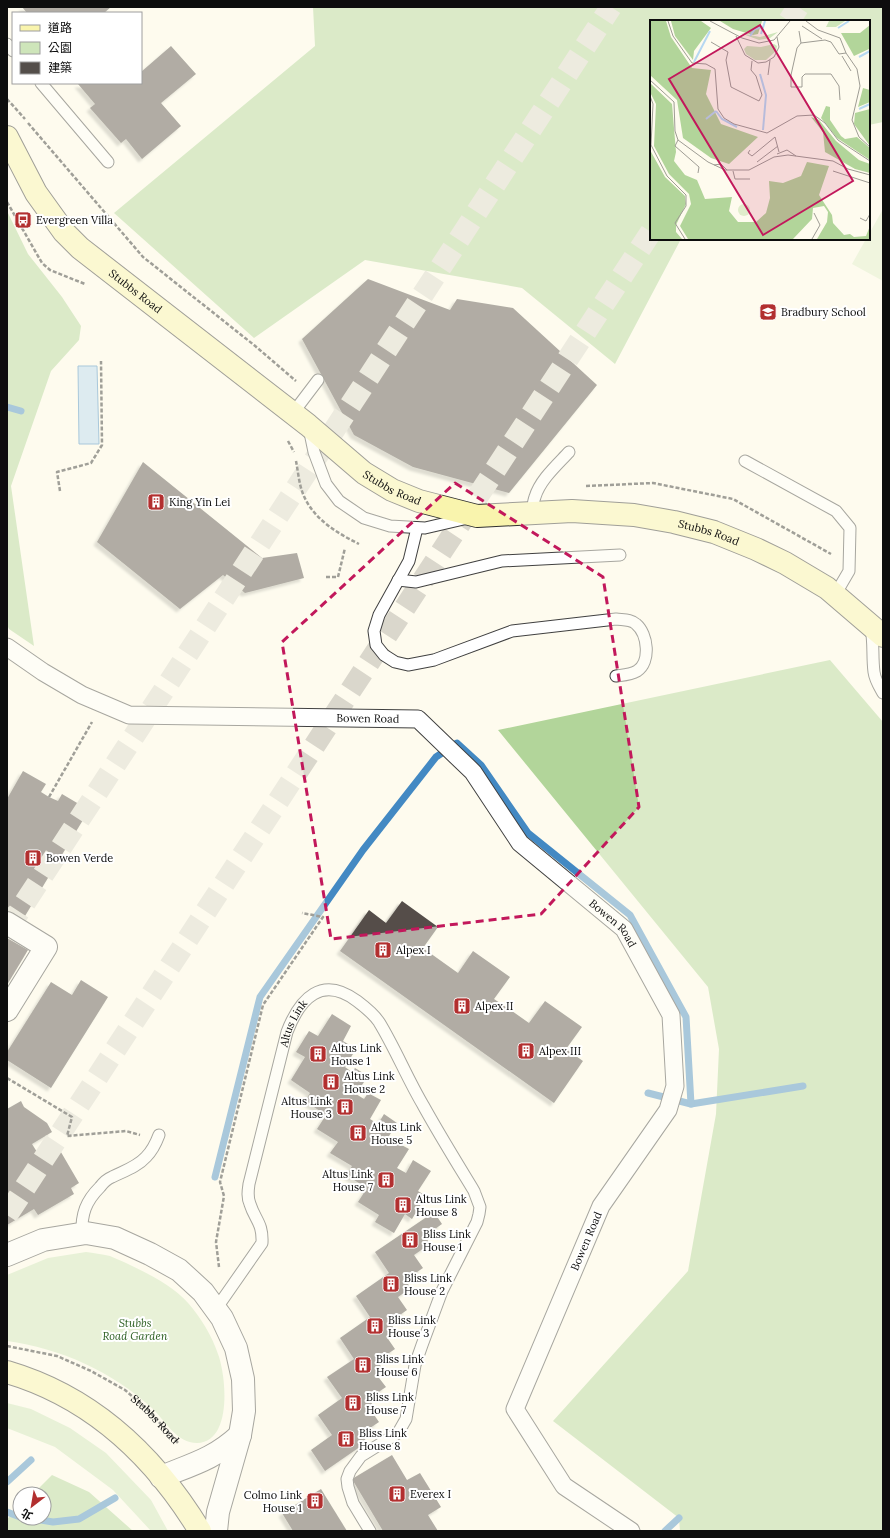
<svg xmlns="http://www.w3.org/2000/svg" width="890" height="1538" viewBox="0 0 890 1538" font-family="Lora,'Noto Sans TC',serif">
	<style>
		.green { fill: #cee5ba }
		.forest { fill: #b2d59a }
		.pitch { fill: #e0edcb }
		.water { fill: #b6d8f1; stroke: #4389c3 }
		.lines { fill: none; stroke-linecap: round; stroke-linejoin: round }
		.stream { stroke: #4389c3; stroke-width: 7 }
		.building { fill: #544e4a; filter: url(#shadow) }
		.trunk-tunnel { stroke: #dad7cc; stroke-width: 22; stroke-dasharray: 22 11; stroke-linecap: butt }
		.service-casing { stroke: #404040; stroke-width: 13 }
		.pedestrian-casing { stroke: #404040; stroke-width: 19 }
		.minor-casing { stroke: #404040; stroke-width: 24 }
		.secondary-casing { stroke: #2f2f2f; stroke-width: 24 }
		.path { stroke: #2f2f2f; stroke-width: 2.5; stroke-dasharray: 4 2; stroke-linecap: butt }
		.service { stroke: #fff; stroke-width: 11 }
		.pedestrian { stroke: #fff; stroke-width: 17 }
		.minor { stroke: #fff; stroke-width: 22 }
		.secondary { stroke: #f9f4ad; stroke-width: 22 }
		.marked { fill: none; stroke: #c2185b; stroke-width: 3; stroke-dasharray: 8 5; stroke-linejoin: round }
		.labels { text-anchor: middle; stroke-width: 4; stroke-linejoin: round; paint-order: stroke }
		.poi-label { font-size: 11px; fill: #0d0d0d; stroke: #fff; text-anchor: start }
		.street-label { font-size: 11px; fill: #0d0d0d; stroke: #fff }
		.park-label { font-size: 11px; font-style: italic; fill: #2c5f22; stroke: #fff }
		.inset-river { fill: none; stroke: #b6d8f1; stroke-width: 2 }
		.inset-road { fill: none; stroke: #9e9c94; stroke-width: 1 }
		.view { fill: #c2185b; fill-opacity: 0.15; stroke: #c2185b; stroke-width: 2 }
		.inset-edge { fill: none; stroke: #0d0d0d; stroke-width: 2 }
	</style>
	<defs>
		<filter id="shadow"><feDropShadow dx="-3.5" dy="3.5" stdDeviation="1" flood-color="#0004"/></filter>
	</defs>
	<rect width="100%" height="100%" fill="#fefbee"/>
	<!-- green -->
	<g class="green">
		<path d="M86,1252C93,1253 102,1254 110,1256C115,1258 121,1261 126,1263C149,1274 172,1285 189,1304C201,1318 212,1336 218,1354C226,1375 233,1442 197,1443C177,1443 166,1422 153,1409C113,1372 60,1348 7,1341V1275L48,1258Z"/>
		<polygon points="7,1403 31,1409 70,1428 106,1453 151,1500 168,1531 151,1531 113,1490 55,1447 7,1428"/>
	</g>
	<!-- forest -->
	<g class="forest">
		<polygon points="313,7 883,7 883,122 869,125 869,21 651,21 651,239 681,239 615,364 522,288 365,260 254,338 114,213 315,46"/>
		<polygon points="7,211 28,254 62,297 81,326 79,340 51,371 11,486 34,646 9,629 7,625"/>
		<polygon points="830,660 883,722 883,1531 680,1531 679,1518 553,1421 688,1271 716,1114 719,1049 708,987 498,730"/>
		<polygon points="52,1475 89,1492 133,1531 7,1531 7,1519 20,1507 20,1518 44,1518 44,1494 33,1494"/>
	</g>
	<!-- pitch -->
	<polygon class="pitch" points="883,209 883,281 852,264 866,239 869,239 869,234"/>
	<!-- water -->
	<polygon class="water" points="78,366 97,366 99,444 79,444"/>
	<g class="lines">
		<!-- stream -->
		<g class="stream">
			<polyline points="7,407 21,411"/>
			<polyline points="648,1093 691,1104 803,1086"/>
			<polyline points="215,1177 260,997 363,850 436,757 457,743 481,765 528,833 630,915 686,1017 691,1104"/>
			<polyline points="7,1482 31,1460"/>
			<polyline points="7,1512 20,1517"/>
			<polyline points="29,1518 53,1522 79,1519 115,1498"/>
			<polyline points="665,1531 679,1518"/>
		</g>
	</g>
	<!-- building -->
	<g class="building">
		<polygon points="22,7 111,7 104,13 27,13"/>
		<polygon points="171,46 196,74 161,103 181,126 142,159 126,139 121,143 90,108 95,104 78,84 141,83 141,72"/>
		<polygon points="368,279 450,310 457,299 513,308 597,385 509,493 413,467 354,435 302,339"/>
		<polygon points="143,462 262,558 297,553 304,578 245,593 223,575 180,609 97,542"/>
		<polygon points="23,771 46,784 41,792 49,797 58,801 62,794 89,810 25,916 7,906 7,799"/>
		<polygon points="402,901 438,927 423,948 458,973 473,951 510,977 494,999 512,1011 529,1023 545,1001 582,1027 566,1049 583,1061 554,1103 340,951 369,910 386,923"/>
		<polygon points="7,938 28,950 7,985"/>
		<polygon points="81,980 108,997 51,1088 7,1060 7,1052 51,982 72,995"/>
		<polygon points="332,1014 351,1026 343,1041 356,1049 345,1067 352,1072 355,1068 368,1076 356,1094 364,1099 368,1093 381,1100 370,1119 378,1124 384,1114 397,1123 386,1141 394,1145 396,1142 409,1149 397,1168 406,1173 413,1160 431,1171 418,1191 426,1196 412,1219 405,1214 394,1233 375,1222 379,1215 358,1202 367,1188 346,1175 352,1166 330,1153 338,1142 317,1129 326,1115 305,1101 310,1093 291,1080 305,1057 296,1052 309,1031 318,1036"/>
		<polygon points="21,1101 24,1107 47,1123 52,1132 32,1144 37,1152 47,1147 50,1151 58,1147 79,1183 71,1188 74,1194 38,1215 34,1209 7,1225 7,1109"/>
		<polygon points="434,1212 442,1224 425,1236 430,1244 414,1255 423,1268 405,1280 411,1288 398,1297 407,1310 390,1322 395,1330 386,1336 395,1349 377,1361 383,1369 376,1374 386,1387 368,1399 374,1406 370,1409 379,1422 361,1434 367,1442 325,1471 311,1450 332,1435 318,1415 342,1398 327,1377 354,1359 340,1338 370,1317 356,1296 389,1273 375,1252"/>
		<polygon points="392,1455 407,1480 420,1473 441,1507 428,1515 438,1531 383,1531 352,1479"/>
		<polygon points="321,1489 347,1531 293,1531 282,1513"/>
	</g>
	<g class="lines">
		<!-- trunk-tunnel -->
		<g class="trunk-tunnel">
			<polyline points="789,21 798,7"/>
			<polyline points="7,930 611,7"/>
			<polyline points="7,1215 651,232"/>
		</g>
		<!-- service casing -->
		<g class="service-casing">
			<g id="service">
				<polyline points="7,44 13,51"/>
				<polyline points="41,83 108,162"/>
				<polyline points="293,413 318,380"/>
				<polyline points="309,428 314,452 326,484 339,501 364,518 390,526 425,528 468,518"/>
				<polyline points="745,461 836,511 850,528 849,571 835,595"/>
				<path d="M532,513C533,508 533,502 535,497C540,480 557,465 569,452"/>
				<path d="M417,528L409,561L379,615L374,631L376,645L384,655L395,662L408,665L434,660L512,631L616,619C623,620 631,619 636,624C648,634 651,662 637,671C630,675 623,675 616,676"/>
				<polyline points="398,580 416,582 502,561 620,555"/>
				<path d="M871,628C874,643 872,657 874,672C875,680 879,686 883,693"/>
				<path d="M82,1234C81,1214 86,1201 100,1187C103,1183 107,1179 112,1177C124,1171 137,1167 146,1157C152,1151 156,1143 159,1135"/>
				<path id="s2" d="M216,1309L262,1243C263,1223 255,1220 250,1204C247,1197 248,1191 249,1184L287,1032C300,998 322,975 357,1001C365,1007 373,1013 379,1022C395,1048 407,1078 423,1105C439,1134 457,1163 474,1191L480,1207L479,1214L477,1222L442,1291L422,1345L415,1365L406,1419L398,1433L361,1456L350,1471L347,1479L348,1487L353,1503L370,1531"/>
			</g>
		</g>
		<!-- pedestrian casing -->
		<g class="pedestrian-casing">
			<g id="pedestrian">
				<path id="s3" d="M7,647L43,672L82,695L129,715L418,719L473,772L520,843L624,929L671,1015L675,1086L668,1110L601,1206L515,1409L564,1486L631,1531"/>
			</g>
		</g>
		<!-- minor casing -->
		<g class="minor-casing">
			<g id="minor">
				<polyline points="7,923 46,947 7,1010"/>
				<polyline points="7,1255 43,1240 86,1233 115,1238 150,1254 179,1270 203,1292 222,1318 236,1348 243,1379 244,1411 240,1435 218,1512 216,1531"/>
				<path d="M161,1477C193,1464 214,1459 240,1435"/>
			</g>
		</g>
		<!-- secondary casing -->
		<g class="secondary-casing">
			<g id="secondary">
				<path id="s4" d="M7,137L36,193L64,232L80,248L308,425L364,473L392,490L419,501L477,516L572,511L634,515L674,522L714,532L756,549L785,563L827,588L883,636"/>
				<path d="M7,1372C92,1397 155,1457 200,1531"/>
			</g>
		</g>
		<!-- path -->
		<g class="path">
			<polyline points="7,99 25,119"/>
			<polyline points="28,123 143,257 254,345 296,381"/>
			<polyline points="7,202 42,263 50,270 85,284"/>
			<polyline points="288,441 294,452"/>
			<path d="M296,461C298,471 299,484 303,494C313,519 337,533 359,544"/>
			<polyline points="586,486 653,483 733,499 831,554"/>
			<polyline points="60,491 57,472 91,463 102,445 101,361"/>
			<polyline points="326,577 338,577 345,548"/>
			<polyline points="49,797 92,722"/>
			<polyline points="7,1078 72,1117 67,1136 126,1131 140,1135"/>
			<polyline points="219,1267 216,1242 224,1196 220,1182 263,1005 323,917 302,913"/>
			<path id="s1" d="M7,1346L57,1356L91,1371L125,1390L148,1410L179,1444"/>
		</g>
		<!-- service -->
		<use href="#service" class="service"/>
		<!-- pedestrian -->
		<use href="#pedestrian" class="pedestrian"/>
		<!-- minor -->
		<use href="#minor" class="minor"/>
		<!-- secondary -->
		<use href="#secondary" class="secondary"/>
	</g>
	<!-- marked area -->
	<path d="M0 0H890V1538H0ZM455,483L603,577L639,807L541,914L331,939L282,642Z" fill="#fefbee" fill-opacity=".55" fill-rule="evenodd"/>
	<path class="marked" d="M455,483L603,577L639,807L541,914L331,939L282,642Z"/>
	<!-- icons -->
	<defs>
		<g id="bus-square" transform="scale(0.9)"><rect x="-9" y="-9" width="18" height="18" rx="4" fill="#b22f2f" stroke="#fff"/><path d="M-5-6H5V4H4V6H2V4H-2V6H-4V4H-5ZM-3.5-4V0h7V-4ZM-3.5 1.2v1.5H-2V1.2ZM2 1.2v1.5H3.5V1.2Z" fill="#fff"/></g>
		<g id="school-square" transform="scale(0.9)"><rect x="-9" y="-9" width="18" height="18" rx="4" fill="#b22f2f" stroke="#fff"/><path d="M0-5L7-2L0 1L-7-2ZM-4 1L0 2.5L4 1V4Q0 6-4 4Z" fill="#fff"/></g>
		<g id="building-square" transform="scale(0.9)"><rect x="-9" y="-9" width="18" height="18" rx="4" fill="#b22f2f" stroke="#fff"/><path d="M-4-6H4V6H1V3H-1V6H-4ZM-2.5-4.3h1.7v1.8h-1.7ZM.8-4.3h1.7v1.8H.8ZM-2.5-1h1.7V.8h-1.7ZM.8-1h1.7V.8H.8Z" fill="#fff"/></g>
	</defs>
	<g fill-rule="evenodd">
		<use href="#bus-square" x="23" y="220"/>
		<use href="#school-square" x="768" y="312"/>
		<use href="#building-square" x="156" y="502"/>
		<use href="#building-square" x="33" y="858"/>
		<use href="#building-square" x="383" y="950"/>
		<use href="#building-square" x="462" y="1006"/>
		<use href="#building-square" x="526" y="1051"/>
		<use href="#building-square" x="318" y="1054"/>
		<use href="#building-square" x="331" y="1082"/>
		<use href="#building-square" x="345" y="1107"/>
		<use href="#building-square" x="358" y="1133"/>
		<use href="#building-square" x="386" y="1180"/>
		<use href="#building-square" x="403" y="1205"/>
		<use href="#building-square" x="410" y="1240"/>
		<use href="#building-square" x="391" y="1284"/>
		<use href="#building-square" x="375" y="1326"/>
		<use href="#building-square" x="363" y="1365"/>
		<use href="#building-square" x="353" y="1403"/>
		<use href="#building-square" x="346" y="1439"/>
		<use href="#building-square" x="397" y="1494"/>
		<use href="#building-square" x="315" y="1501"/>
	</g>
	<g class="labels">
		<!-- poi labels -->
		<g class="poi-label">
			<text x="36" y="224">Evergreen Villa</text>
			<text x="781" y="316">Bradbury School</text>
			<text x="169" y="506">King Yin Lei</text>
			<text x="46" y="862">Bowen Verde</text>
			<text x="396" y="954">Alpex I</text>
			<text x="475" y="1010">Alpex II</text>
			<text x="331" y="1052">Altus Link<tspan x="331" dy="13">House 1</tspan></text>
			<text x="539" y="1055">Alpex III</text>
			<text x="344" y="1080">Altus Link<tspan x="344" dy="13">House 2</tspan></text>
			<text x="332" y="1105" text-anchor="end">Altus Link<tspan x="332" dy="13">House 3</tspan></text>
			<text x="371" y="1131">Altus Link<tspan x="371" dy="13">House 5</tspan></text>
			<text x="373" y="1178" text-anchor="end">Altus Link<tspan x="373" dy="13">House 7</tspan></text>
			<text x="416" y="1203">Altus Link<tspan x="416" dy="13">House 8</tspan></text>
			<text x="423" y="1238">Bliss Link<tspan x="423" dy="13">House 1</tspan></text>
			<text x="404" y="1282">Bliss Link<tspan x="404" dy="13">House 2</tspan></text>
			<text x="388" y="1324">Bliss Link<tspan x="388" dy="13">House 3</tspan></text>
			<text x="376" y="1363">Bliss Link<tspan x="376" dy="13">House 6</tspan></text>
			<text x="366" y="1401">Bliss Link<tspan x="366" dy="13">House 7</tspan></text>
			<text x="359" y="1437">Bliss Link<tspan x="359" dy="13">House 8</tspan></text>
			<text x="410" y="1498">Everex I</text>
			<text x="302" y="1499" text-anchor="end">Colmo Link<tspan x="302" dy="13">House 1</tspan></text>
		</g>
		<!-- street labels -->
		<g class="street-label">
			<text dy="4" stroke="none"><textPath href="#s4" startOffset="204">Stubbs Road</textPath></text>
			<text dy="4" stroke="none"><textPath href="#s4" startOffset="528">Stubbs Road</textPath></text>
			<text dy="4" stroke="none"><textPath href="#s4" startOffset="852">Stubbs Road</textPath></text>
			<text dy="4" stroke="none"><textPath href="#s3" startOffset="379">Bowen Road</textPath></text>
			<text dy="4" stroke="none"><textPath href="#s3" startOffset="714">Bowen Road</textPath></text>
			<text dy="4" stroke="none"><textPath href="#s2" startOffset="309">Altus Link</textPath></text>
			<text transform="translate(586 1241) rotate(-67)" y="4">Bowen Road</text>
			<text dy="4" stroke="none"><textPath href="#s1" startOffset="169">Stubbs Road</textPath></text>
		</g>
		<!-- park labels -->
		<g class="park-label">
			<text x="135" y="1327">Stubbs<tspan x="135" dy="13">Road Garden</tspan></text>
		</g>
	</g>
	<!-- overview -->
	<g transform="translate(650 20)">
		<rect width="220" height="220" fill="#fefbee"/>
		<path d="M179,1H195L186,7H176ZM128,12L120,18L109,20L90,13L110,17ZM124,24L127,26L126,31L116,40H105L96,34L94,29L97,26L111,27Z" fill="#cee5ba"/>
		<path d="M0,1H16L21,17L42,48L61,50L56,74L71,104L108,117L79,144L61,138L33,118L27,80L0,55ZM21,1H51L61,8L44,31L43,40L25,16ZM70,1H112L108,14L103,15L83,9ZM220,5L219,29L204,36L191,13H210ZM0,63L22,84L26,132L24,141L35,155L47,160L55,179L82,177L79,191L88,202H106L116,193L120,178L119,161L133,163L151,156L157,142L179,146L169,175L182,195L183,203L194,215L200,214L204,217L216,216L220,206V219H167L177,202L178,192L174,186L163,188L162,199L143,219H38L30,206L41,184L39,174L19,154L4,126L6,84L0,72ZM213,68L220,70V82L208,87ZM176,86L180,87V100L191,116L195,119L207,117L220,128V140L187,118L171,98ZM220,89V126L204,104L205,93ZM161,97L169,100L186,121L209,140L220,144V153L205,149L175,132L173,112ZM0,130L15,157L35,176L36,184L26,205V212L32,219H0Z" fill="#b2d59a"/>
		<path d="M88 190a6 6 0 1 1 12 0a6 6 0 1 1-12 0Z" fill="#e0edcb"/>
		<path class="inset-river" d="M188,8L199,1M111,14L115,1M100,16L105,9L113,7M209,37L220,31M44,42L60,11M110,54L116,75L113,110M209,89L220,84M66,91L72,99L87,107M56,99L66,91"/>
		<path class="inset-road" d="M18,1L23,16L42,43L56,44L65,49L68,89L74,98L84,104L117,113L147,96L164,95L175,103L188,120L220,141M60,1L92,18L109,23L124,20L140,1M156,1L168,10L190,18L196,33L207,49L210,66L202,100L209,117L220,127M152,6L172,19M149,11L151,23M86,16L95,35L108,43L116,42L124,37L129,27L127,17M61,22L78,32L76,40L81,67L109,81L112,75L106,56L101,50L102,41M192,36L201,51M118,55L120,40M0,60L24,82L25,111L28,120L58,142L75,150H99L124,137L138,135L183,141L198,149L220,155M0,76L3,84L1,125L17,156L36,175V186L25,203L35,219M190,80L189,66L181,54H155L152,57V67H141V55L147,28L151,23L175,20L181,22L189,34L196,33M28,120L25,126L49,147L48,153M100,130L98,133L102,136L125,117L129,132M127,134L137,130L146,136M107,142L128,126M64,145L71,144L77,150M83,151L85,159H100M183,151L220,163M210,198L216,201L220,194M162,219L170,205L164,193"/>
		<path class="view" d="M110,5L203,161L113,215L19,59Z"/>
		<rect width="220" height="220" class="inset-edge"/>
	</g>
	<!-- border -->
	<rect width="890" height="1538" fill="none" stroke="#0d0d0d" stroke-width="16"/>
	<!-- legend -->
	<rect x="12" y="12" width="130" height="72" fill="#ffffff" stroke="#9e9e9e"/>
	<rect x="20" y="25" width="20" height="6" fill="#f9f4ad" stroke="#9e9e9e"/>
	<text x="48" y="32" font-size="12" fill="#0d0d0d">道路</text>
	<rect x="20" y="42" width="20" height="12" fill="#cee5ba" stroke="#9e9e9e"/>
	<text x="48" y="52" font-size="12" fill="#0d0d0d">公園</text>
	<rect x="20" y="62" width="20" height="12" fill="#544e4a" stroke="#9e9e9e"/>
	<text x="48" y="72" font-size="12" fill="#0d0d0d">建築</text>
	<!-- north arrow -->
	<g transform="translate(32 1506) rotate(211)"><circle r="19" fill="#ffffff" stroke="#9e9e9e"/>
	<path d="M0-3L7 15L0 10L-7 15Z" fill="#b22f2f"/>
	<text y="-6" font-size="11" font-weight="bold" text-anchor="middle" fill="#0d0d0d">北</text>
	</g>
</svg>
